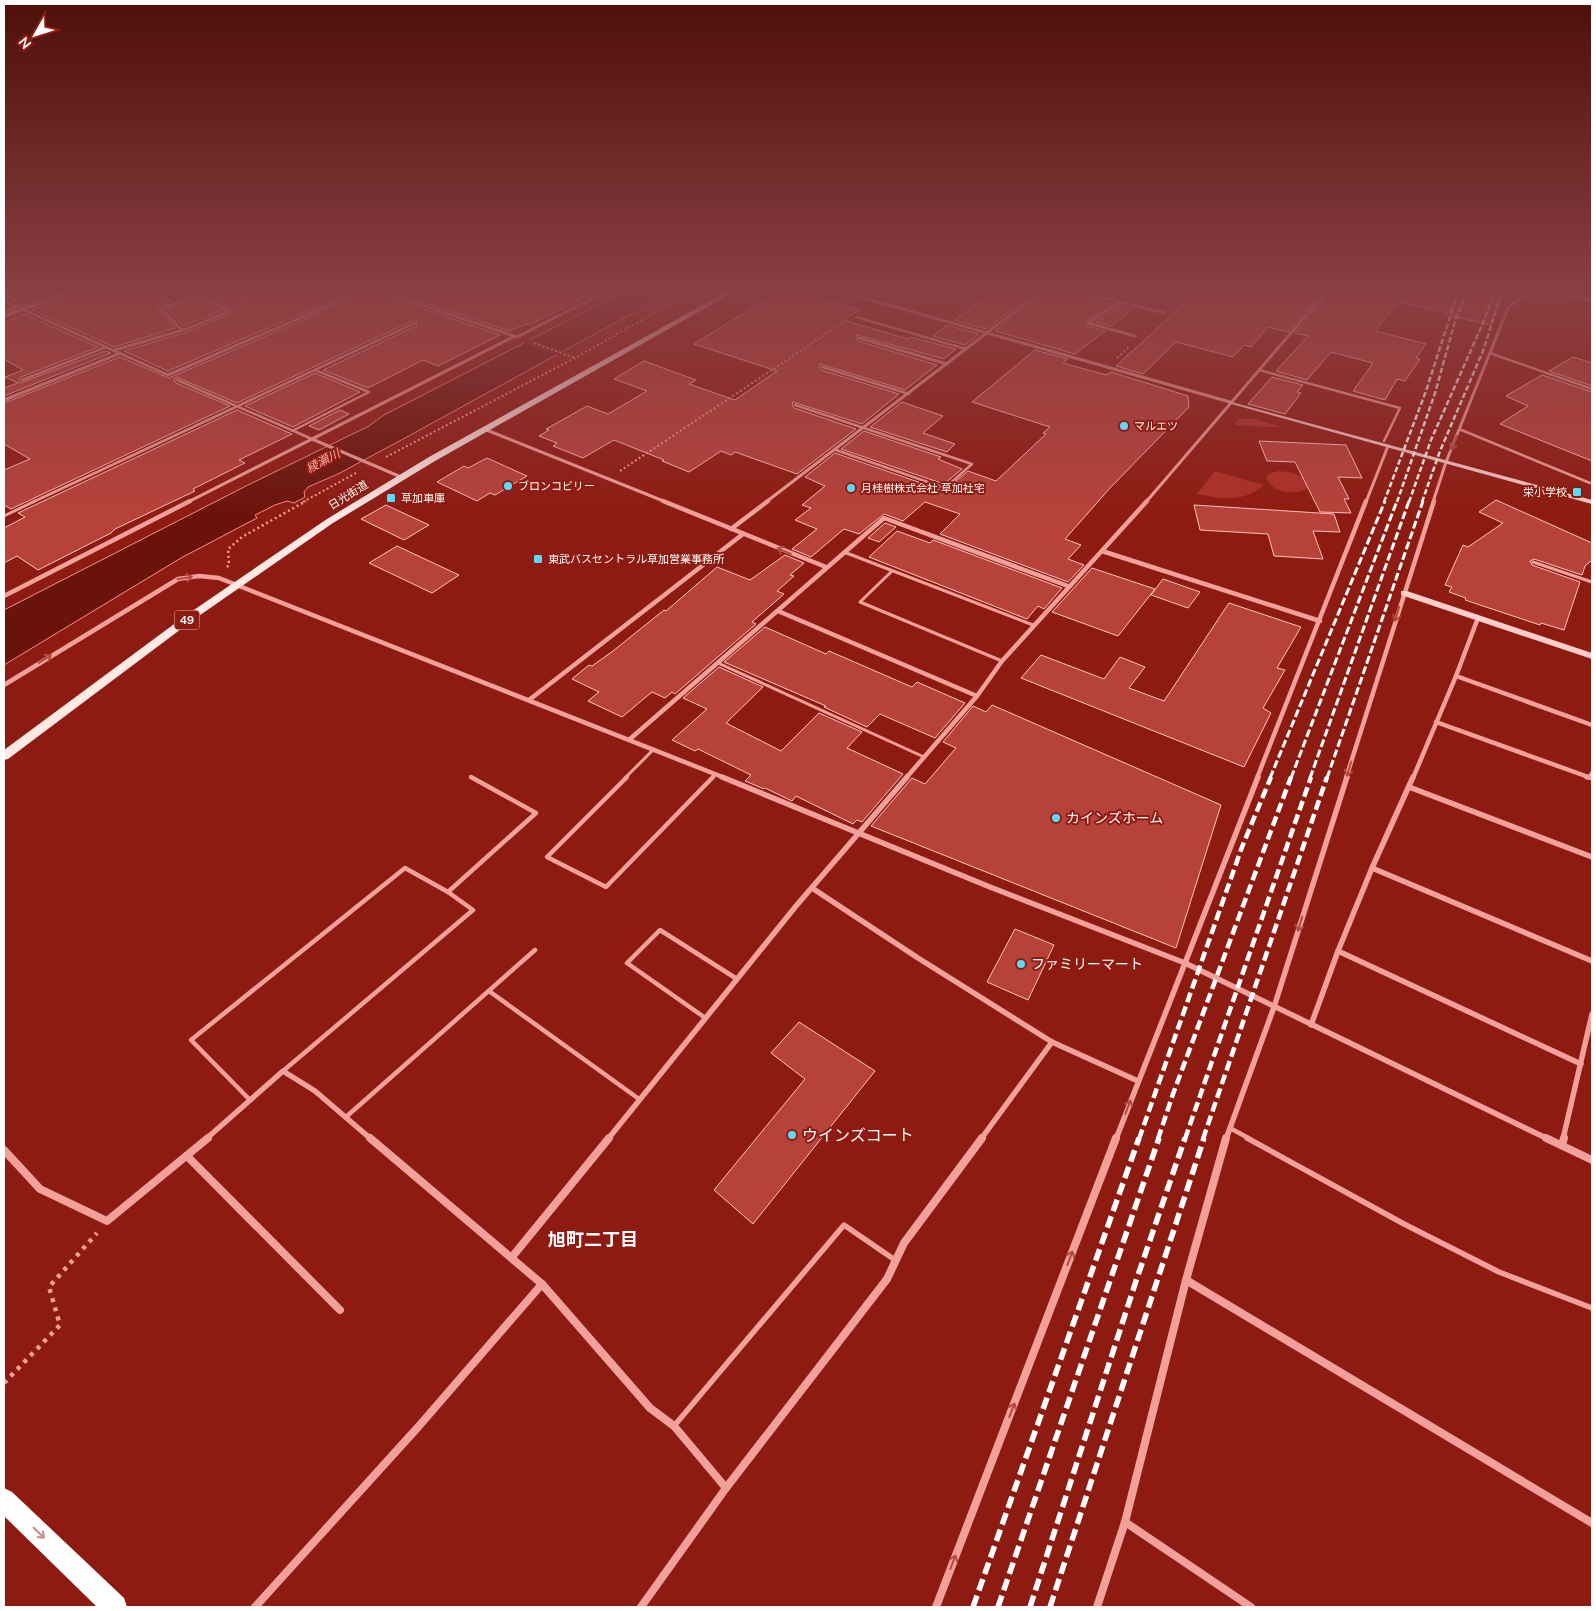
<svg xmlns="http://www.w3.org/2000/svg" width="1596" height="1611" viewBox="0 0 1596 1611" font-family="'Nunito Sans','Noto Sans JP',sans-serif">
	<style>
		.green { fill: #af2f27 }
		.water { fill: #6a130a; stroke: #f5918c }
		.pier { fill: #8e1b11 }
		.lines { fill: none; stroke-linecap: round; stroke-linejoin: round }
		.stream { stroke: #f5918c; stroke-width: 4.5 }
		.building { fill: #b7423a; stroke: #fdc5c2 }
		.path-far2 { stroke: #f2a09b; stroke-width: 2; stroke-dasharray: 2 2.5; stroke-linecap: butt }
		.path-far1 { stroke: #f2a09b; stroke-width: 2.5; stroke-dasharray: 2 3; stroke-linecap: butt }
		.path { stroke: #f2a09b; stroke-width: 4.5; stroke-dasharray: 4 5.5; stroke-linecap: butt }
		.lane-far3 { stroke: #f2a09b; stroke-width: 2.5 }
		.lane-far2 { stroke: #f2a09b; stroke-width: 3 }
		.lane-far1 { stroke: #f2a09b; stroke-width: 4.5 }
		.lane { stroke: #f2a09b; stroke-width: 5.5 }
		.street-far3 { stroke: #f2a09b; stroke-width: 3 }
		.street-far2 { stroke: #f2a09b; stroke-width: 4.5 }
		.street-far1 { stroke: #f2a09b; stroke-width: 5.5 }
		.street { stroke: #f2a09b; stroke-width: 8 }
		.secondary { fill: #fccdc9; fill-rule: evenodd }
		.primary { fill: #ffe9e5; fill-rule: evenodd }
		.highway { fill: #fff; fill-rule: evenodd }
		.rail-far3 { stroke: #fff; stroke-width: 2.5; stroke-dasharray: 5.5 2.5; stroke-linecap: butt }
		.rail-far2 { stroke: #fff; stroke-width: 3; stroke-dasharray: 8 3; stroke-linecap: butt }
		.rail-far1 { stroke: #fff; stroke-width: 4.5; stroke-dasharray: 10 4.5; stroke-linecap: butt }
		.rail { stroke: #fff; stroke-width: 5.5; stroke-dasharray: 12 5.5; stroke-linecap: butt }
		.oneway { stroke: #b14a41 }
		.oneway2 { stroke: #c68d88 }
		.poi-dot { fill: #5bdaff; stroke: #8e1b11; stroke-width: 2 }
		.labels { text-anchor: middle; stroke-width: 4; stroke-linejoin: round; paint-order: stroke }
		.far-poi-label { font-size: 11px; fill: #fff; stroke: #8e1b11; text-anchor: start }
		.far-street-label { font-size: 11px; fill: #fff; stroke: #8e1b11 }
		.far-water-label { font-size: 12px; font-style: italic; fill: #f9aba6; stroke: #8e1b11 }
		.shield { fill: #8e1b11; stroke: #ddbbb8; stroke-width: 1 }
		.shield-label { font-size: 12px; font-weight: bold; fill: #fff }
		.poi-label { font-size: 14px; fill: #fff; stroke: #8e1b11; text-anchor: start }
		.near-poi-label { font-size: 16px; fill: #fff; stroke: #8e1b11; text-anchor: start }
		.near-neighbourhood-label { font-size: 18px; font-weight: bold; fill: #fff; stroke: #8e1b11 }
	</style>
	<rect width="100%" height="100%" fill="#8e1b11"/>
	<!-- green -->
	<g class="green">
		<polygon points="1239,419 1254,419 1286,428 1234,425"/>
		<path d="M1215,471L1264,485C1242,503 1223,499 1197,494Z"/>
		<path d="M1279,471C1291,472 1299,474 1308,482V488C1294,496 1273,493 1266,478L1270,473Z"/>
	</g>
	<!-- water -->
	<polygon class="water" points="623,292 671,292 405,438 338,474 308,487 304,492 305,497 294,503 287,501 275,505 255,515 257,518 181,558 4,665 4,610 246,486 369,426 384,415"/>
	<!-- pier -->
	<polygon class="pier" points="528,339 567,353 560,356 521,342"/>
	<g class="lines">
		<!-- stream -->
		<polyline class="stream" points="4,311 29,302"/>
	</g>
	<!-- building -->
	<g class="building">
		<polygon points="4,292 62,292 22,306 4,295"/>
		<polygon points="76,292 114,292 116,302 144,292 150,292 171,301 159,305 158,308 176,328 114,347 32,310"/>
		<polygon points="205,292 352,292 168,371 124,351 187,332 230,314 230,310 218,300 199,294"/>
		<polygon points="363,292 381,292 383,295 500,335 438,366 423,360 368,388 323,370 416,326 417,321 414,320 237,403 176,377 174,380 176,383 230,406 11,509 4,505 4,470 30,459 4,444 4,403 120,357 169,378 361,295"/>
		<polygon points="394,292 595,292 529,325 526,324 509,331"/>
		<polygon points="778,292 796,292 859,310 843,320 908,339 911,337 956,349 944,359 857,335 856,338 858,341 937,365 905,390 820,364 819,367 821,370 899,394 862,424 793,402 792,405 794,408 856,429 797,474 735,452 731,455 721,451 689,472 662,461 664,460 614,440 583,458 553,446 557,443 539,436 549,430 546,429 587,406 608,414 647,391 614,379 644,361 696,380 689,384 735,400 777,371 694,344"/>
		<polygon points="994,292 1035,292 986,329 954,320"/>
		<polygon points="1043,292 1064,292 1112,304 1085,322 1087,326 1105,331 1075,354 995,331"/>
		<polygon points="1197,292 1322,292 1288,332 1268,327 1251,347 1244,345 1233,357 1176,342 1143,374 1116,366"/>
		<polygon points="1329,292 1501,292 1491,325 1446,315 1447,313 1398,302 1375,331 1426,344 1416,358 1420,359 1405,381 1397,379 1385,400 1353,391 1373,363 1331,352 1307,380 1276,371 1308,336 1295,333"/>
		<polygon points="195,300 214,306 221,311 183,326 167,309"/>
		<polygon points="1121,306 1133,309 1111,326 1096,322"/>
		<polygon points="24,314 98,347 21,377 19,380 20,383 105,351 111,353 4,396 4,388 18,383 5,377 23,370 4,359 4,322"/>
		<polygon points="947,325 979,334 965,345 933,336"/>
		<polygon points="1035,350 1068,359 1063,363 1106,375 1111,372 1188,396 1189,407 1110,488 1065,539 1081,545 1068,559 1084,565 1068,582 940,534 960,514 925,502 903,521 884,514 859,534 844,529 811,557 792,549 817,529 795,520 811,508 802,505 825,486 805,477 835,453 944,491 968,471 996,481 1046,434 1043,433 1050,427 972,402"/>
		<polygon points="1573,357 1592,363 1592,386 1549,371"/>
		<polygon points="315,373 360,392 293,427 245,406"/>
		<polygon points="1542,375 1592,392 1592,461 1500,424 1528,406 1506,396"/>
		<polygon points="1272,377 1303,385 1297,392 1301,393 1285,414 1248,404"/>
		<polygon points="902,402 943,416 923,433 955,444 947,452 870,427"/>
		<polygon points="237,410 292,434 239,460 245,463 193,489 195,491 115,529 111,533 38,570 17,556 4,563 4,528 25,517 18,513"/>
		<polygon points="340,410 349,414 319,430 309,426"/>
		<polygon points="864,431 941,457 938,459 962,469 944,484 841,449"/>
		<polygon points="1259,441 1346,445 1362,478 1338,477 1349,499 1344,499 1351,513 1320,512 1295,462 1267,461"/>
		<polygon points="487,458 527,476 495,495 490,493 477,501 437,482 464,466 468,468"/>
		<polygon points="1496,500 1592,543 1592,560 1585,566 1582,575 1534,559 1530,561 1532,565 1580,582 1564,630 1541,623 1540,625 1465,600 1466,598 1449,592 1452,587 1445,585 1463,545 1468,547 1503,523 1479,512"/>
		<polygon points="386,505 429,525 404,540 361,519"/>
		<polygon points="1194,505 1334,514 1340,532 1313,531 1323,559 1274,556 1268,534 1200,530"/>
		<polygon points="885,523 896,527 879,542 868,538"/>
		<polygon points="897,531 930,543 933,540 1062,588 1044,609 1038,606 1027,619 869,557"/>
		<polygon points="397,546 459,575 432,593 369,563"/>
		<polygon points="785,555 804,563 790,575 794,576 777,591 784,594 752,622 756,624 675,694 672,692 665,698 652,692 622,717 588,701 599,692 572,679 589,665 592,666 613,651 664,610 666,611 717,567 750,580"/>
		<polygon points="1092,568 1155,589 1118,636 1052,612"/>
		<polygon points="1163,579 1200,592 1188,608 1151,595"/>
		<polygon points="1229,603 1301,627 1277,668 1285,670 1263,708 1271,713 1244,767 1021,678 1041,655 1104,679 1120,657 1145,667 1129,688 1164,701"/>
		<polygon points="765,627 826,654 829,651 912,687 917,682 965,703 935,738 880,714 867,727 824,707 826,706 724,662"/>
		<polygon points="719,667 763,687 726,723 781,751 819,713 862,732 847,748 903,774 862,822 857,820 853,824 796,796 792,801 765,788 764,789 750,783 745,781 751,775 698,749 695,751 672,740 707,709 683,698"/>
		<polygon points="992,705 1221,805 1176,948 871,826 912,778 925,784 956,748 943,742 973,706 986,712"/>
		<polygon points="1015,929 1054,945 1028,1000 987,982"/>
		<polygon points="799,1022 875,1071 753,1224 714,1190 805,1079 771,1053"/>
	</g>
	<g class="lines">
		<!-- path-far2 -->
		<g class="path-far2">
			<polyline points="231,292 268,317"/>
			<polyline points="1174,305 1188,292"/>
			<polyline points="534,343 575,358"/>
			<polyline points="1117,358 1129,347"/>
			<polyline points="386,457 575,358 691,292"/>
			<polyline points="620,471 844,322"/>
			<polyline points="303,502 356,473"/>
		</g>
		<!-- path-far1 -->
		<polyline class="path-far1" points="227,567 229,565 228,549 242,537 306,501"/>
		<!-- path -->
		<polyline class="path" points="4,1383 60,1325 49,1287 97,1233"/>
		<!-- lane-far3 -->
		<g class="lane-far3">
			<polyline points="856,317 966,349"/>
			<polyline points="1490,353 1592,389"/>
			<polyline points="822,367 909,394"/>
			<polyline points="1259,370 1400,408 1384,441"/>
			<polyline points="22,380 106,347"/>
			<polyline points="177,380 312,439"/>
			<polyline points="795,405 972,464 945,488 836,450"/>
			<polyline points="1459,429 1590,483"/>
			<polyline points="292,431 369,392 315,370"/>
			<polyline points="33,502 415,323"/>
		</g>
		<!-- lane-far2 -->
		<g class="lane-far2">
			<polyline points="4,516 35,501"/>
			<polyline points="844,552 1033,625"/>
			<polyline points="1533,562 1592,582"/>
			<polyline points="892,571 860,602 1002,661"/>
			<polyline points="718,663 924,757"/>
			<polyline points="471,777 473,778"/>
			<polyline points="625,778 654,749"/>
			<polyline points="712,778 715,775"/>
		</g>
		<!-- lane-far1 -->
		<g class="lane-far1">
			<polyline points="627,777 547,857 606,887 713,777"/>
			<polyline points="448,892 536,813 471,777"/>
			<polyline points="489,991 639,1099"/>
			<polyline points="704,1017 627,963 660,930 737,979"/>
			<polyline points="250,1100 191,1040 405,868 448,892 473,910 283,1071"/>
			<polyline points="346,1117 535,950"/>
			<polyline points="1230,1128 1250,1139"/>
		</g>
		<!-- lane -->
		<g class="lane">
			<polyline points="1247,1138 1404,1224 1499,1272 1592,1308"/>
			<polyline points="674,1426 844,1225 895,1260"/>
		</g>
		<!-- street-far3 -->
		<g class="street-far3">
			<polyline points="384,292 517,337 605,292"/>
			<polyline points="843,292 1230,402"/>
			<polyline points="1081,292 1109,299 1117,292"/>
			<polyline points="1553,292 1592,300"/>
			<polyline points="1109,299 1165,313"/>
			<polyline points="4,301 168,375 360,292"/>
			<polyline points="1121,302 1088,323 1135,336"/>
			<polyline points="182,330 161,308 195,296"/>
			<polyline points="859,338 947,364"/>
			<polyline points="115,350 186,329 228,312 216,303 184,292"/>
			<polyline points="4,400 121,353"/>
			<polyline points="484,429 666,502"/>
			<polyline points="312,439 401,477"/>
			<polyline points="188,502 515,336"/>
			<polyline points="766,502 1040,292"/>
			<polyline points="1146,502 1326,292"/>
			<polyline points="1366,502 1388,446"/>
			<polyline points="1433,502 1446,462 1508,308 1527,292"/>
		</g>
		<!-- street-far2 -->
		<g class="street-far2">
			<polyline points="663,501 826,567"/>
			<polyline points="731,529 768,501"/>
			<polyline points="1102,551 1320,621"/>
			<polyline points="4,596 190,501"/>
			<polyline points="778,611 977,696"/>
			<polyline points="1456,676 1592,725"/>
			<polyline points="4,685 178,579 199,576 219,578 725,778"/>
			<polyline points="529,700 743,534"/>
			<polyline points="1436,722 1591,778"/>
			<polyline points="630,739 884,518 1068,586"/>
			<polyline points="906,778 977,696 1002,661 1147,501"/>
			<polyline points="1257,778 1366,501"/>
			<polyline points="1346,778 1434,501"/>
			<polyline points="1413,778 1456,676 1478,618"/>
			<polyline points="1591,778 1592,773"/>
		</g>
		<!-- street-far1 -->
		<g class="street-far1">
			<polyline points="722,777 990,887 1185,963 1548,1139"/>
			<polyline points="1587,777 1591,777"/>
			<polyline points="1409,787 1592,857"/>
			<polyline points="1372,868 1592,961"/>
			<polyline points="812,888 918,958 1052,1042 1138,1081"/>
			<polyline points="1338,951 1581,1064"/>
			<polyline points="1311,1025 1338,951 1372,868 1413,777"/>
			<polyline points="206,1139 283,1071 315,1091 371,1139"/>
			<polyline points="608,1139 796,906 907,777"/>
			<polyline points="981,1139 1052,1042"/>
			<polyline points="1116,1139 1258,777"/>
			<polyline points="1226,1139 1274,1007 1347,777"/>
			<polyline points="1563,1139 1592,1014"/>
		</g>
		<!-- street -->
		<g class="street">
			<polyline points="370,1138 542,1284 650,1408 674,1426 726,1488 887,1279 904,1243 982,1138"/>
			<polyline points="1546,1138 1592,1160"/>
			<polyline points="1562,1145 1564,1138"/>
			<polyline points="4,1150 40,1189 107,1221 208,1138"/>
			<polyline points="187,1156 340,1310"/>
			<polyline points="512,1257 609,1138"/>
			<polyline points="1186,1280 1592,1523"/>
			<polyline points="1125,1522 1251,1607"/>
			<polyline points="255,1607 419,1426 542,1284"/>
			<polyline points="641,1607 726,1488"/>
			<polyline points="936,1607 1116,1138"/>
			<polyline points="1097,1607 1125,1522 1186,1280 1226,1138"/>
		</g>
		<!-- secondary -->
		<g class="secondary">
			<polygon points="67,292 74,292 4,318 4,314"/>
			<polygon points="1228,401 1592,500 1592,504 1228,403"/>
			<polygon points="1401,591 1407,591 1592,653 1592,659 1401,595"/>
		</g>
		<!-- primary -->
		<polygon class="primary" points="726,292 734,292 435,461 333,523 193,620 8,759 4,760 4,750 185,616 327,519 429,457"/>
		<!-- highway -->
		<polygon class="highway" points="4,1488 12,1492 124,1598 127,1607 97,1607 4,1516"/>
		<!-- rail-far3 -->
		<g class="rail-far3">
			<polyline points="1384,502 1426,391 1458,292"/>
			<polyline points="1397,502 1435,393 1456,318 1467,292"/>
			<polyline points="1409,502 1431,440 1483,323 1494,292"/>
			<polyline points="1422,502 1440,451 1483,351 1502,292"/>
		</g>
		<!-- rail-far2 -->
		<g class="rail-far2">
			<polyline points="1270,778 1385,501"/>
			<polyline points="1291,778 1397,501"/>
			<polyline points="1310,778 1409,501"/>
			<polyline points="1327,778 1423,501"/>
		</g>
		<!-- rail-far1 -->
		<g class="rail-far1">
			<polyline points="1139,1139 1242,847 1271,777"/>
			<polyline points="1158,1139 1173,1094 1291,777"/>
			<polyline points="1185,1139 1311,777"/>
			<polyline points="1203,1139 1327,777"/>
		</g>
		<!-- rail -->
		<g class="rail">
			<polyline points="973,1607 1139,1138"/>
			<polyline points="998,1607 1159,1138"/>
			<polyline points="1030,1607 1136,1281 1185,1138"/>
			<polyline points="1050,1607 1204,1138"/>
		</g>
	</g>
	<!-- one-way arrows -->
	<defs><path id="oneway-shaft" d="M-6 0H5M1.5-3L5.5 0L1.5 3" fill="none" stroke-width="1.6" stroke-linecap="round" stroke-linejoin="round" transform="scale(1.25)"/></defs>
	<g class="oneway">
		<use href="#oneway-shaft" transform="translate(1454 443) rotate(112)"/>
		<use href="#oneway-shaft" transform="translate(784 551) rotate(-158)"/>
		<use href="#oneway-shaft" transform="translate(185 578) rotate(-9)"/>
		<use href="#oneway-shaft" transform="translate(1397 614) rotate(107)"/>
		<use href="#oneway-shaft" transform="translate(45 659) rotate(-32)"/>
		<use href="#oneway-shaft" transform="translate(1349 769) rotate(107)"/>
		<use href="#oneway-shaft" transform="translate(1300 924) rotate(107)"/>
		<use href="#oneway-shaft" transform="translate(1128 1107) rotate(-69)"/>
		<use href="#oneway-shaft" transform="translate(1070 1258) rotate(-69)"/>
		<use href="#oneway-shaft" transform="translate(1012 1410) rotate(-69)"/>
		<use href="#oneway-shaft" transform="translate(953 1562) rotate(-69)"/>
	</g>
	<use class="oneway2" href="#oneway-shaft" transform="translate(39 1533) rotate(44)"/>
	<!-- sky -->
	<linearGradient id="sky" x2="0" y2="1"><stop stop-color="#4e0f09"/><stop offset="0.56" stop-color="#8a3f43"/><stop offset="1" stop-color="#8a3f43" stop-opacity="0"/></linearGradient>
	<rect width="1596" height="517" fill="url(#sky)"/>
	<!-- markers -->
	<g class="poi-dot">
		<circle cx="1124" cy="426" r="5"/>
		<circle cx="508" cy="486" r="5"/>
		<circle cx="851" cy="488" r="5"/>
		<rect x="1572" y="487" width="10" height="10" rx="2.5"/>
		<rect x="386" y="493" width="10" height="10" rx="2.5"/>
		<rect x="533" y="554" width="10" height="10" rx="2.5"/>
		<circle cx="1056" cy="818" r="5"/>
		<circle cx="1021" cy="964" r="5"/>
		<circle cx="792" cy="1135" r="5"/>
	</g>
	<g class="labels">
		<!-- far-poi labels -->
		<g class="far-poi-label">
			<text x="1134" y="430">マルエツ</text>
			<text x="518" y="490">ブロンコビリー</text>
			<text x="861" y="492">月桂樹株式会社 草加社宅</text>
			<text x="1567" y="496" text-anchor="end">栄小学校</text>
			<text x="401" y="502">草加車庫</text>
			<text x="548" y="563">東武バスセントラル草加営業事務所</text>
		</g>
		<!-- far-street labels -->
		<g class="far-street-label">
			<text transform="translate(348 495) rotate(-32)" y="4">日光街道</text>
		</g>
		<!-- far-water labels -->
		<g class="far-water-label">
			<text transform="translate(323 461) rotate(-28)" y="4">綾瀬川</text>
		</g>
		<!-- shield labels -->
		<rect class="shield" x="174.5" y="610.5" width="25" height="19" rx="4"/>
		<g class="shield-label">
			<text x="187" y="624">49</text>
		</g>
		<!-- poi labels -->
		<g class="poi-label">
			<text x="1066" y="823">カインズホーム</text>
			<text x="1031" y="969">ファミリーマート</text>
		</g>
		<!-- near-poi labels -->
		<g class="near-poi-label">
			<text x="802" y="1141">ウインズコート</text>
		</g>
		<!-- near-neighbourhood labels -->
		<g class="near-neighbourhood-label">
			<text x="593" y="1246">旭町二丁目</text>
		</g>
	</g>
	<!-- border -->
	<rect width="1596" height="1611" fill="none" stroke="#ffffff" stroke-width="10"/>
	<!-- north arrow -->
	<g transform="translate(35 35) rotate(231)" stroke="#8e1b11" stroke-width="4" paint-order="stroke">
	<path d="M0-4L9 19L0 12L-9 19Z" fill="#ffffff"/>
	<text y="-8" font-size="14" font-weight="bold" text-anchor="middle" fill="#ffffff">N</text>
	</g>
</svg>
